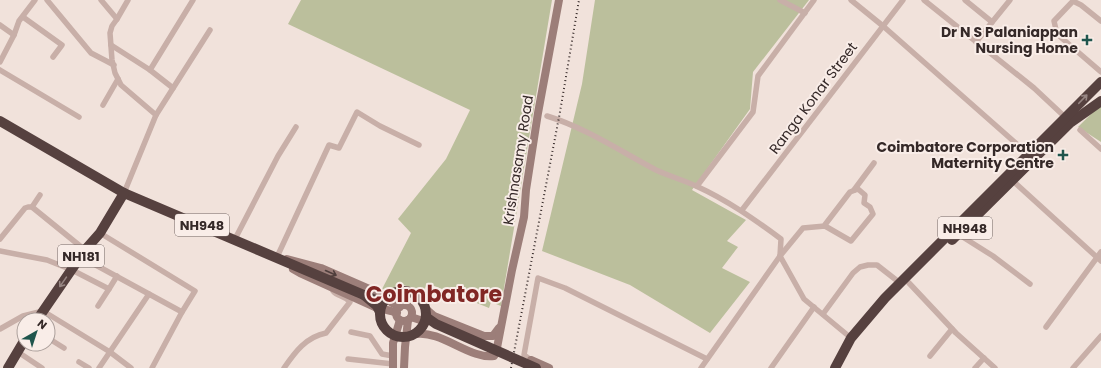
<svg xmlns="http://www.w3.org/2000/svg" width="1101" height="368" viewBox="0 0 1101 368" font-family="Poppins,sans-serif">
	<style>
		.green { fill: #bbbf9c }
		.lines { fill: none; stroke-linecap: round; stroke-linejoin: round }
		.street { stroke: #c8afa8; stroke-width: 5.5 }
		.secondary { stroke: #9c7e79; stroke-width: 8 }
		.highway { stroke: #56413f; stroke-width: 10 }
		.rail { stroke: #352928; stroke-width: 2; stroke-dasharray: 1 3; stroke-linecap: butt }
		.highway-bridge { stroke: #56413f; stroke-width: 10 }
		.oneway { stroke: #978683 }
		.oneway2 { stroke: #4f3e3c }
		.poi-dot { fill: #1f554d; stroke: #f9ede8; stroke-width: 1.5 }
		.labels { text-anchor: middle; stroke-width: 4; stroke-linejoin: round; paint-order: stroke }
		.shield { fill: #f9ede8; stroke: #706462; stroke-width: 1 }
		.shield-label { font-size: 13px; font-weight: bold; fill: #352928 }
		.poi-label { font-size: 14px; font-weight: bold; fill: #352928; stroke: #f9ede8; text-anchor: end }
		.street-label { font-size: 14px; fill: #352928; stroke: #f9ede8 }
		.town-label { font-size: 22px; font-weight: bold; fill: #812624; stroke: #f9ede8 }
	</style>
	<rect width="100%" height="100%" fill="#f1e2db"/>
	<!-- green -->
	<g class="green">
		<polygon points="301,0 552,0 501,306 491,302 489,308 427,283 424,291 403,285 389,290 385,289 381,291 411,233 398,219 446,159 470,110 288,24"/>
		<polygon points="595,0 809,0 753,72 750,109 692,190 746,220 727,241 738,247 722,268 750,282 710,333 630,285 542,251 582,84"/>
		<polygon points="1101,104 1101,142 1078,127"/>
	</g>
	<g class="lines">
		<!-- street -->
		<g class="street">
			<polyline points="47,0 91,53 114,65"/>
			<polyline points="101,0 117,19 112,26 110,33 112,60 115,73 121,85 156,115"/>
			<polyline points="780,0 805,13"/>
			<polyline points="851,0 883,26 1028,154"/>
			<polyline points="924,0 1034,88 1065,117"/>
			<polyline points="965,0 992,22"/>
			<polyline points="23,17 62,45 53,57"/>
			<polyline points="117,19 128,0"/>
			<polyline points="1101,21 1081,5 1073,1 1054,21 1057,34 1101,72"/>
			<polyline points="0,25 14,35"/>
			<polyline points="976,42 1010,0"/>
			<polyline points="111,45 150,70"/>
			<polyline points="0,62 14,35 19,21 35,0"/>
			<polyline points="0,70 79,117"/>
			<polyline points="173,88 150,70 193,0"/>
			<polyline points="103,105 118,79"/>
			<path d="M547,116C586,128 620,151 656,170C669,176 683,180 696,186C727,200 754,219 781,239L780,256"/>
			<polyline points="1080,130 1101,149"/>
			<polyline points="1013,181 1101,261"/>
			<polyline points="697,186 753,112 758,76 814,0"/>
			<polyline points="854,190 874,163"/>
			<polyline points="124,193 156,115 210,30"/>
			<polyline points="32,207 40,195"/>
			<polyline points="742,210 903,0"/>
			<polyline points="100,233 195,291 182,312 152,368"/>
			<polyline points="958,234 993,256 1030,284"/>
			<polyline points="0,239 25,208 28,207 32,207 85,250"/>
			<polyline points="235,239 278,156 296,127"/>
			<polyline points="0,251 47,260 72,270 109,289 117,276"/>
			<polyline points="780,256 804,299 851,338"/>
			<polyline points="81,257 182,312"/>
			<polyline points="277,257 329,145 339,148 357,112 380,126 419,145"/>
			<polyline points="909,283 956,333 995,368"/>
			<polyline points="98,306 109,289"/>
			<polyline points="823,314 853,273 860,267 868,265 877,265 900,283"/>
			<polyline points="1046,327 1101,252"/>
			<polyline points="0,329 23,316 43,311 110,352 131,368"/>
			<polyline points="351,332 370,336 382,354 393,356"/>
			<polyline points="48,338 64,348"/>
			<polyline points="18,352 42,368"/>
			<polyline points="930,356 952,329"/>
			<polyline points="348,359 393,364"/>
			<polyline points="531,360 524,355 538,278 565,288 707,359"/>
			<polyline points="79,362 89,368"/>
			<polyline points="99,368 149,294"/>
			<path d="M284,368C295,352 306,337 326,333L350,302C344,295 338,297 333,291L334,289"/>
			<polyline points="701,368 780,256 803,228 825,226 851,241 873,214 870,207 864,203 865,195 858,189 850,192 824,226"/>
			<polyline points="771,368 814,307"/>
			<polyline points="975,368 984,358"/>
			<polyline points="1073,368 1101,336"/>
		</g>
		<!-- secondary -->
		<g class="secondary">
			<polyline points="287,259 321,268 383,295 392,303 400,307"/>
			<polyline points="293,269 300,273 375,307 391,311 397,313"/>
			<circle cx="404" cy="313" r="8"/>
			<polyline points="426,309 434,316 484,336 493,336 499,328"/>
			<polyline points="411,317 423,321"/>
			<path d="M416,334C441,330 471,360 494,356L496,353L512,270L524,217L526,190L538,113L559,0"/>
			<polyline points="393,368 393,343 400,320"/>
			<polyline points="404,368 405,347 408,320"/>
			<polyline points="529,368 531,360 549,368"/>
		</g>
		<!-- highway -->
		<g class="highway">
			<polyline points="0,121 124,193 378,301 384,301"/>
			<polyline points="952,240 1070,123 1101,101"/>
			<polyline points="37,320 85,250 100,233 124,193"/>
			<polyline points="8,368 24,341"/>
			<polyline points="835,368 851,338 885,298 1101,82"/>
		</g>
		<!-- rail -->
		<polyline class="rail" points="511,368 560,112 579,0"/>
		<!-- highway-bridge -->
		<g class="highway-bridge">
			<circle cx="403" cy="314" r="23"/>
			<polyline points="364,295 377,306 380,312"/>
			<polyline points="426,317 436,324 536,368"/>
		</g>
	</g>
	<!-- one-way arrows -->
	<defs><path id="oneway-shaft" d="M-6 0H5M1.5-3L5.5 0L1.5 3" fill="none" stroke-width="1.6" stroke-linecap="round" stroke-linejoin="round"/></defs>
	<g class="oneway">
		<use href="#oneway-shaft" transform="translate(1083 99) rotate(-46)"/>
		<use href="#oneway-shaft" transform="translate(63 282) rotate(125)"/>
	</g>
	<use class="oneway2" href="#oneway-shaft" transform="translate(331 273) rotate(24)"/>
	<!-- markers -->
	<g class="poi-dot">
		<path d="M1085 34h4v4h4v4h-4v4h-4v-4h-4v-4h4z"/>
		<path d="M1061 149h4v4h4v4h-4v4h-4v-4h-4v-4h4z"/>
	</g>
	<g class="labels">
		<!-- shield labels -->
		<g class="shield">
			<rect x="175" y="214" width="54" height="22" rx="3"/>
			<rect x="938" y="217" width="54" height="22" rx="3"/>
			<rect x="58" y="245" width="46" height="22" rx="3"/>
		</g>
		<g class="shield-label">
			<text x="202" y="230">NH948</text>
			<text x="965" y="233">NH948</text>
			<text x="81" y="261">NH181</text>
		</g>
		<!-- poi labels -->
		<g class="poi-label">
			<text x="1078" y="37">Dr N S Palaniappan<tspan x="1078" dy="16">Nursing Home</tspan></text>
			<text x="1054" y="152">Coimbatore Corporation<tspan x="1054" dy="16">Maternity Centre</tspan></text>
		</g>
		<!-- street labels -->
		<g class="street-label">
			<text transform="translate(813 98) rotate(-53)" y="5">Ranga Konar Street</text>
			<text transform="translate(518 160) rotate(-81)" y="5">Krishnasamy Road</text>
		</g>
		<!-- town labels -->
		<g class="town-label">
			<text x="434" y="302">Coimbatore</text>
		</g>
	</g>
	<!-- north arrow -->
	<g transform="translate(36 332) rotate(39)"><circle r="19" fill="#f9ede8" stroke="#ab9f9b"/>
	<path d="M0-3L7 15L0 10L-7 15Z" fill="#1f554d"/>
	<text y="-6" font-size="11" font-weight="bold" text-anchor="middle" fill="#352928">N</text>
	</g>
</svg>
